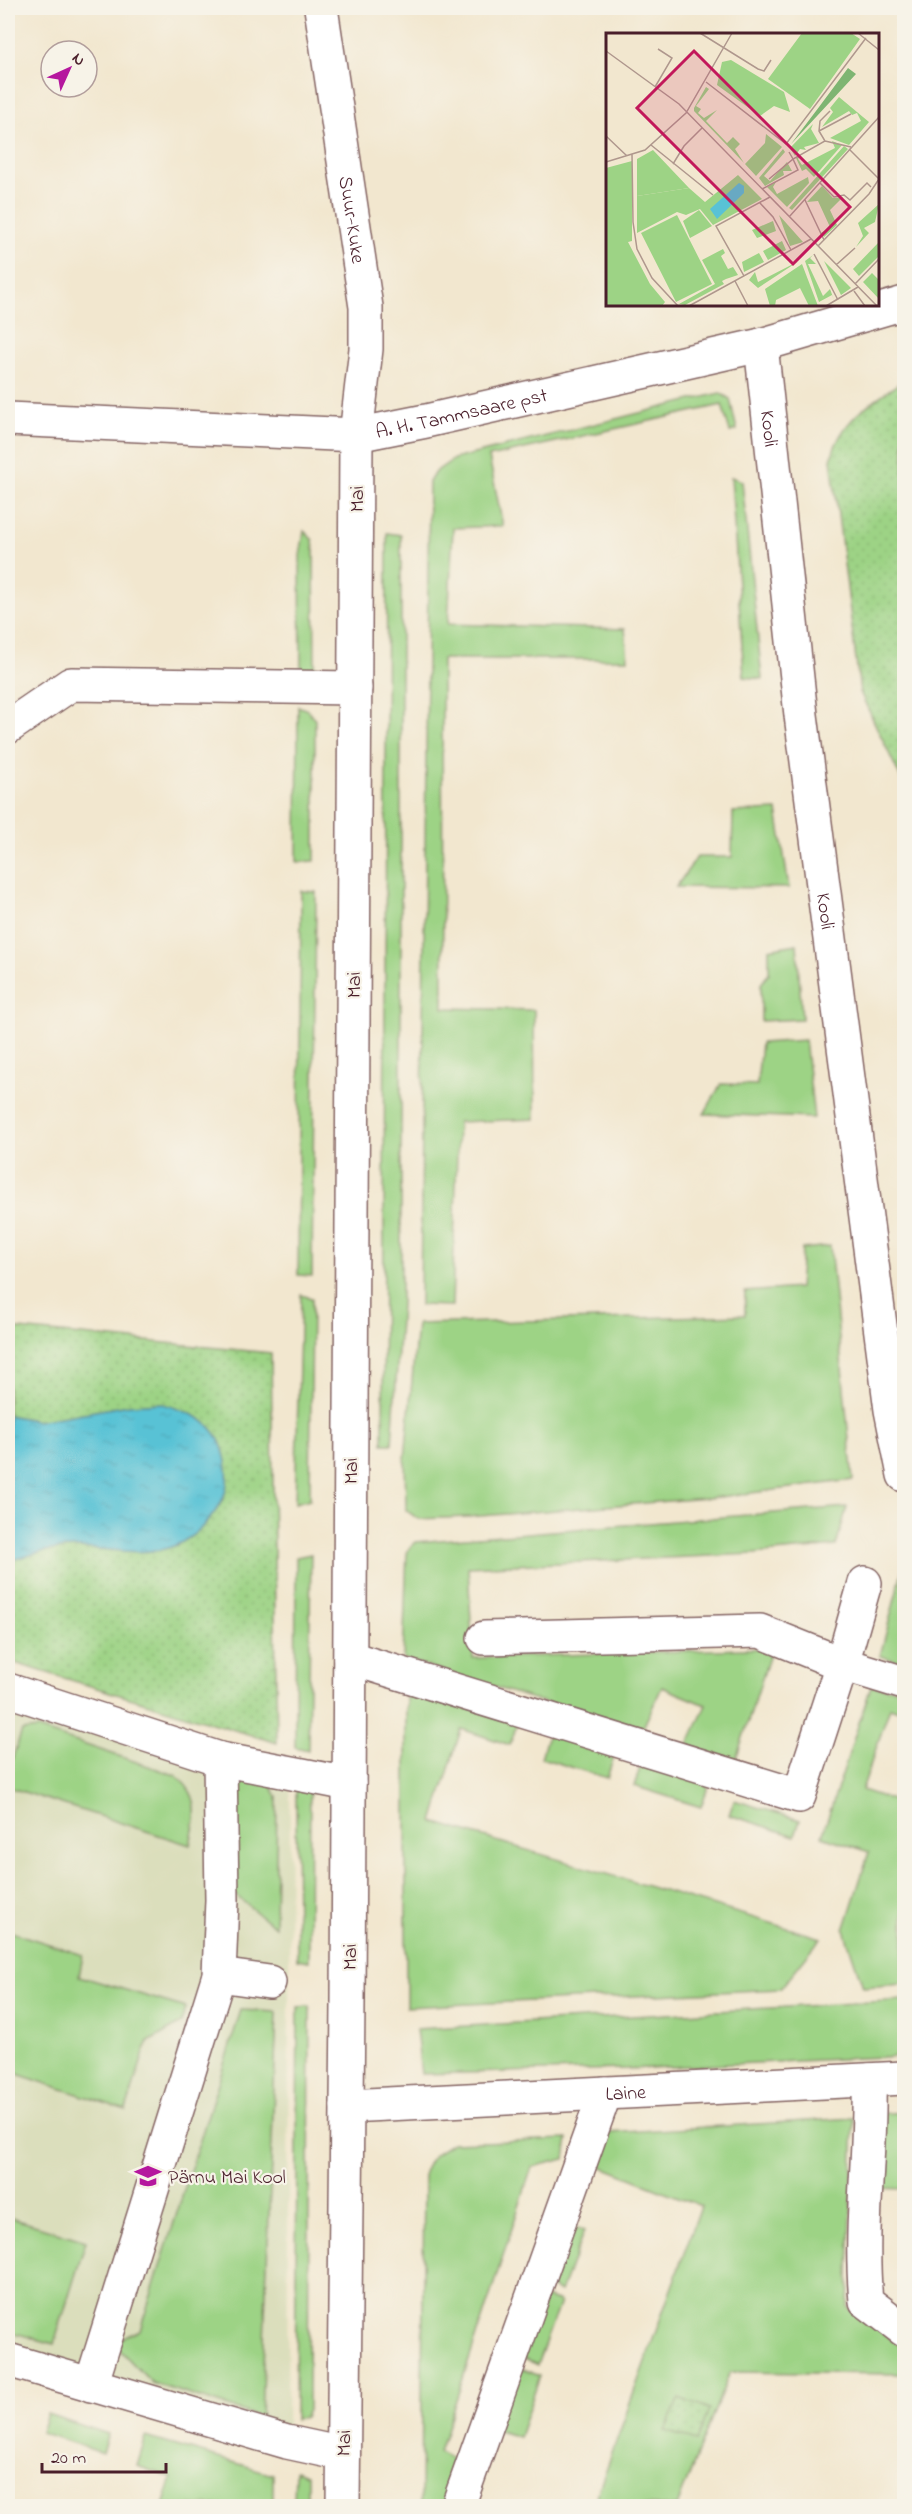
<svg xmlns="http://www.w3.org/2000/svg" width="912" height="2514" viewBox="0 0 912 2514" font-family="'Indie Flower',sans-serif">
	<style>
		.built { fill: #dbdebc }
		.grass { fill: #9dd385; stroke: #747958; stroke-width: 1.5 }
		.park { fill: url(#park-dots); stroke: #747958; stroke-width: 1.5 }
		.water { fill: url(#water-ripples); stroke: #527080; stroke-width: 1.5 }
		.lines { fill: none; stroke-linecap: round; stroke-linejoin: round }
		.minor-casing { stroke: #856564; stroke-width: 36 }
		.minor { stroke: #fff; stroke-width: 33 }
		.labels { text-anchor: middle; stroke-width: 4.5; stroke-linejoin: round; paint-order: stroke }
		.street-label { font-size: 20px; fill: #4a1f2b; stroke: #f7f3e8 }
		.poi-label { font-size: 20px; fill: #4a1f2b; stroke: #f7f3e8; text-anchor: start }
		.inset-road { fill: none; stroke: #af978d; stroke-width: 1.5 }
		.view { fill: #c2185b; fill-opacity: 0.15; stroke: #c2185b; stroke-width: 3 }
		.inset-edge { fill: none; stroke: #4a1f2b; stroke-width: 3 }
	</style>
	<defs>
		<pattern id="park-dots" width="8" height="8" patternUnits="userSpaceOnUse" patternTransform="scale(1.5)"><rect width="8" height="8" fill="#9dd385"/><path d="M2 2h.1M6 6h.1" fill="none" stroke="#89b573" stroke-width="1.8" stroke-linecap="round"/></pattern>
		<pattern id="water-ripples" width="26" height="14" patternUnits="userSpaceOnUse" patternTransform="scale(1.5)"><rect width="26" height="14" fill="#59c2d5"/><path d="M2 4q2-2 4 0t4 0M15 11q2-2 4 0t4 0" fill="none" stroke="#4fa6b7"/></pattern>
	</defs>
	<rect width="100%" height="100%" fill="#f7f3e8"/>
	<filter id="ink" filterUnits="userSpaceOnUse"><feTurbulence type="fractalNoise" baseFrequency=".0167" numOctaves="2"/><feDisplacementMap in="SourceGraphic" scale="12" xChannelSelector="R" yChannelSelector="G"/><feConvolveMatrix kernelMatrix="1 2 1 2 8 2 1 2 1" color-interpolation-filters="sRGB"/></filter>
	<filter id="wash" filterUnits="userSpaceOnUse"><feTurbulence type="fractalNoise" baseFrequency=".008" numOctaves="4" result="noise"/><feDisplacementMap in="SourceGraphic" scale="24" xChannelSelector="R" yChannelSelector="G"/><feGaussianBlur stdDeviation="1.35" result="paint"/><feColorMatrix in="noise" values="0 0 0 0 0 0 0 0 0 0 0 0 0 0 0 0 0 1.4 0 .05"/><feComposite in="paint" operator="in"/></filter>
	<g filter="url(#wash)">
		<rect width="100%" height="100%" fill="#f2e7cf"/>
		<!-- built -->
		<polygon class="built" points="8,1690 290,1772 287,2442 8,2360"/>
		<!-- grass -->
		<g class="grass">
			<polygon points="720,393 730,399 737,430 730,432 722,405 489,457 503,526 453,528 448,624 625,629 628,659 442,659 443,1008 534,1010 535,1119 458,1122 452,1306 420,1305 429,482 435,472 454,459"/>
			<polygon points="731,477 742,481 762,679 744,677"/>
			<polygon points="304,531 313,540 314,549 315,679 301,679 300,556"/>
			<polygon points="387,533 401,535 401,1304 392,1444 383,1444"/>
			<polygon points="298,706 308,710 315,720 315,861 297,862"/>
			<polygon points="777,810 789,888 676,887 697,857 732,857 733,812"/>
			<polygon points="301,891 316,892 312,1276 298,1275"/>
			<polygon points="797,944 802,1019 761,1021 761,984 769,973 769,949"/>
			<polygon points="805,1040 814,1118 704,1114 721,1084 757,1085 761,1043"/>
			<polygon points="830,1246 853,1480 719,1497 468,1517 418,1519 406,1510 405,1459 417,1324 745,1315 745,1292 799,1288 802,1249"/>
			<polygon points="301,1295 312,1298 310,1499 295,1503"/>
			<polygon points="847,1507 836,1546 754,1554 468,1567 473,1658 772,1648 735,1762 688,1745 706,1705 662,1687 641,1732 403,1659 407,1551 416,1542"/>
			<polygon points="311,1554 308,1750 295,1747 296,1557"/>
			<polygon points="904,1564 904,1658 903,1662 880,1656"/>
			<polygon points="871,1686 904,1690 904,1712 890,1707 862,1790 904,1804 904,1984 863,1987 844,1930 869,1852 822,1836"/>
			<polygon points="406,1691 518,1721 510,1745 461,1729 433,1822 821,1938 780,1989 406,2007"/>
			<path d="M38,1729L175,1775C202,1796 196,1815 190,1845L8,1787V1771L22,1731Z"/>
			<polygon points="549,1730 616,1750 607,1778 541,1758"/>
			<polygon points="643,1759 710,1781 701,1807 634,1786"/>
			<polygon points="267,1777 277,1797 275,1927 230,1891 236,1787 245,1778"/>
			<polygon points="296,1779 310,1781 309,1961 297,1959"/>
			<polygon points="734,1800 800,1820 795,1836 729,1815"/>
			<polygon points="8,1931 83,1955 79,1976 186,2008 181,2023 147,2043 126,2110 8,2071"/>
			<polygon points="904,2000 904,2056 627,2069 421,2074 416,2029"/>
			<polygon points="310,2006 308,2410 305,2417 295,2420 298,2007"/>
			<polygon points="241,2010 277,2012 261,2417 152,2383 113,2343 140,2330"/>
			<polygon points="904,2112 904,2189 878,2188 877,2114"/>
			<polygon points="854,2118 848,2307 904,2349 904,2374 730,2372 677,2506 593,2506 701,2206 595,2164 608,2133"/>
			<polygon points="568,2139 565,2159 532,2167 439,2452 462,2465 446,2506 421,2506 424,2172 433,2155 452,2143"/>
			<polygon points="8,2217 86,2241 54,2344 8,2331"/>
			<polygon points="566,2224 584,2231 561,2292 544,2284"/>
			<polygon points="540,2295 560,2302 537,2365 518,2356"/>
			<polygon points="517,2367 540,2376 519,2437 495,2430"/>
			<polygon points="47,2414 108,2434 102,2453 41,2432"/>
			<polygon points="146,2437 273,2474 273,2506 163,2506 172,2478 137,2466"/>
			<polygon points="295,2470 307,2474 307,2506 294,2506"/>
		</g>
		<!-- park -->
		<g class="park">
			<path d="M904,380V785L860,692L831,459C841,418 872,402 904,380Z"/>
			<polygon points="8,1328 271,1353 277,1743 8,1661"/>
			<polygon points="679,2398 709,2410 697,2441 665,2431"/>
		</g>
		<!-- water -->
		<path class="water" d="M160,1403C195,1414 219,1421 226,1462C230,1483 226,1499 212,1516C165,1576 114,1540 52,1550C37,1552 22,1558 8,1561V1415L38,1421L129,1405Z"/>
	</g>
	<g filter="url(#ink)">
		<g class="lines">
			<!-- minor casing -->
			<g class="minor-casing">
				<g id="minor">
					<path id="s1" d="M321,8L366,307V349L356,435L348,2003L343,2506"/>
					<path id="s2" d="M761,345L801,715L891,1410L904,1475"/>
					<path id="s3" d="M8,419L356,435L426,421L761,345L904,303"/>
					<polyline points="8,727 71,684 355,688"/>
					<polyline points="484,1638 760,1631 842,1664 865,1583"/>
					<polyline points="350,1658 799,1796 842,1664 904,1683"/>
					<polyline points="8,1690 220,1759 349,1784"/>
					<polyline points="219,1975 269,1982"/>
					<path d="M869,2080C871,2154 859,2227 866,2301L904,2330"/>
					<path id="s4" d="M347,2106L904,2078"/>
					<polyline points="8,2360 287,2442 343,2454"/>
					<polyline points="91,2385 219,1975 222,1900 220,1759"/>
					<polyline points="458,2506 605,2093"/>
				</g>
			</g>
			<!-- minor -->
			<use href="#minor" class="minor"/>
		</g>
	</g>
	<!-- icons -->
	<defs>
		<g id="school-bare" transform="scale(2.07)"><path d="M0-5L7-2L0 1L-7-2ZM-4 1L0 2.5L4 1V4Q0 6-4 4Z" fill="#b5179e" stroke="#f7f3e8" stroke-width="2.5" paint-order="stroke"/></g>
	</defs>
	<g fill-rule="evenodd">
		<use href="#school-bare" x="148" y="2176"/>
	</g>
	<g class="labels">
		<!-- street labels -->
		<g class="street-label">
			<text dy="7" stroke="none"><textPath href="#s1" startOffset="214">Suur-Kuke</textPath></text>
			<text dy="7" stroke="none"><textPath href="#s3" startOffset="456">A. H. Tammsaare pst</textPath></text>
			<text dy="7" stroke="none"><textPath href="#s2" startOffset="84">Kooli</textPath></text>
			<text transform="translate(356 499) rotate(-90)" y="7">Mai</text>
			<text dy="7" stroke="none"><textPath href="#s2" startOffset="570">Kooli</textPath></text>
			<text transform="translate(353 985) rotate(-90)" y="7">Mai</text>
			<text transform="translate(350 1471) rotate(-90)" y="7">Mai</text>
			<text transform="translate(349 1957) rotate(-90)" y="7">Mai</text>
			<text dy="7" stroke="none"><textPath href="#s4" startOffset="279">Laine</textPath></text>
			<text transform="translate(343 2443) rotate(-89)" y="7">Mai</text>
		</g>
		<!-- poi labels -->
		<g class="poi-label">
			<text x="168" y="2183">Pärnu Mai Kool</text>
		</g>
	</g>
	<!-- overview -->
	<g transform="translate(606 33)">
		<rect width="273" height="273" fill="#f2e7cf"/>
		<path d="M196,0H245L254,6L204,76L162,46ZM100,54L103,56L90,73L95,76L92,80L98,85L111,77L100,88L121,110L127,104L134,111L129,116L138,130L88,78V75ZM233,64L263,89L243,112L224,105L255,88L251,80L246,82L243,78L216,94L227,79L224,75ZM207,91L205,96L213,110L198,114L200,117L194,116L189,123L184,115ZM160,101L176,114L150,143L139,131L159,110ZM226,108L236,112L208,144L200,136L196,138L190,125L195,122L192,126L196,132L229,115ZM238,113L242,116L186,177L183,175ZM177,116L179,119L158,143L164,148L181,129L186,138H177L178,142L159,153L153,145ZM47,117L83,155L31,163V126ZM26,128V208L22,209L44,251L59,269L56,273H0V135ZM202,144L203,150L181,174L161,154L170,149L167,154L171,161ZM216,153L227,165L237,164L224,177L231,192L218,204L215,200L224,194L212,168L201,169ZM273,171L269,189L258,195L263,200L250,214L257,203L252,190ZM93,177L106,193L84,205L77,188ZM71,182L106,251L70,269L35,200ZM173,182L197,209L184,213ZM167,188L170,198L151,205L146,197ZM176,208L180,217L162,227L157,218ZM117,216L119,220L115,223L122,236L127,234L132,242L120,246L116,248L118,251L79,272L73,271L109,251L96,227ZM153,220L158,229L138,239L136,229ZM207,222L204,225L210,231H202L217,263L224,256L228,267L226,262L213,269L199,228ZM193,228L152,255L143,247L149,239L152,249ZM218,228L245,255L235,262Z" fill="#9dd385"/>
		<path d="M242,35L250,41L185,111L213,74Z" fill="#7eb572"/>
		<path d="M125,27L178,59L184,79L168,73L154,83L111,52L116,29ZM132,142L156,166L107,192L94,176L80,182L71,179L31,200V163L83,155L99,169ZM273,209V223L253,243L247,236ZM196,231L212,273H203L194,255L170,267L169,273H164L159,256ZM266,240L273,247V266L257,249Z" fill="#9dd385"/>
		<path d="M133,150L138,153V160L111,186L104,176Z" fill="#59c2d5"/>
		<path class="inset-road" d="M94,0L152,36L158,38L165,27M252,0L273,17M0,18L73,71L271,273M100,49L180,111L260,5M49,54L66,25L52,16M213,98L245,81M0,103L21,123M219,108L245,114M45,112L107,162M243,116L273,146M26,121L27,189L31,216L46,245L72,273M0,129L39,117L80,80L126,0M67,131L78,113L96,95M163,146L187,126L183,119M214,150L228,164L238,162L244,167L261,150L265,154M156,156L192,137L187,126L219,108L213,98L214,88L224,78M199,167L218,207M154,170L167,184L185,217M183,184L273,84M212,213L263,161L273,146M208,221L232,267M230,232L249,215M138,243L110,193L164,164M129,248L142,273M249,251L273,226M248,258L259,273M83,273L205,206M220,273L252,254"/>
		<path class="view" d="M88,18L244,174L187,231L31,75Z"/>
		<rect width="273" height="273" class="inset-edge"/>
	</g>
	<!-- margin -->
	<rect width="912" height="2514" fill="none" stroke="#f7f3e8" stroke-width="30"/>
	<!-- north arrow -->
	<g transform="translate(69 69) rotate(45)"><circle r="28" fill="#f7f3e8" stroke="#b29e9c" stroke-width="1.5"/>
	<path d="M0-4.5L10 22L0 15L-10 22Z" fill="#b5179e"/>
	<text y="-9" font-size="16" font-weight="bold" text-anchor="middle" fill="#4a1f2b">N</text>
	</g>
	<!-- scale -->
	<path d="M42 2463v9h124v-9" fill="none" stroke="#4a1f2b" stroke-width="3"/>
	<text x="51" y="2463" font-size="18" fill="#4a1f2b" stroke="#f7f3e8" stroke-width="4.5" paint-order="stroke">20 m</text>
</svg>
